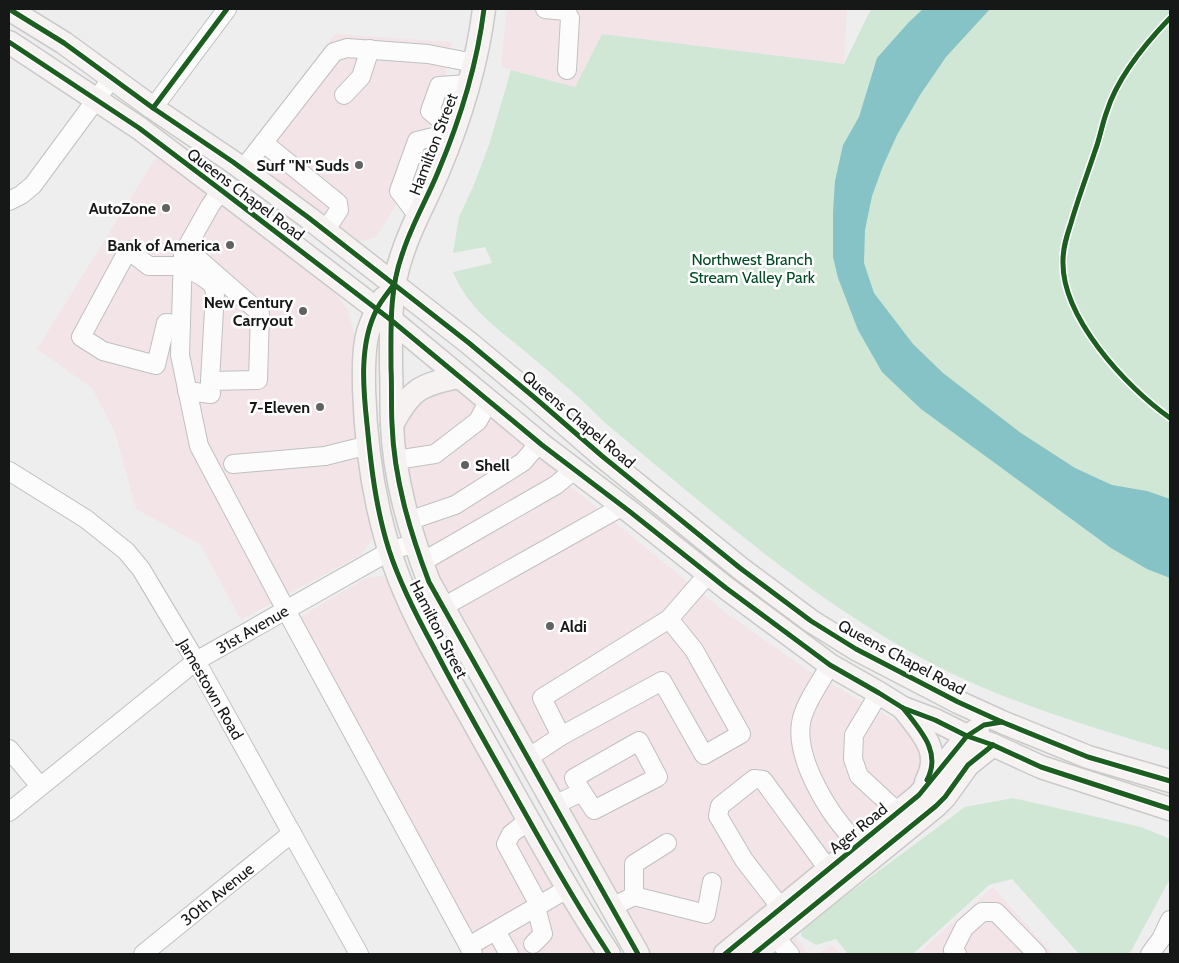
<svg xmlns="http://www.w3.org/2000/svg" width="1179" height="963" viewBox="0 0 1179 963" font-family="Cabin,sans-serif">
	<style>
		.commercial { fill: #f3e4e7 }
		.green { fill: #d0e7d6 }
		.water { fill: #86c3c6 }
		.lines { fill: none; stroke-linecap: round; stroke-linejoin: round }
		.minor-casing { stroke: #c0c0c0; stroke-width: 20 }
		.major-casing { stroke: #cacaca; stroke-width: 25 }
		.minor { stroke: #fcfcfc; stroke-width: 18 }
		.major { stroke: #f6f2f1; stroke-width: 22 }
		.cycleway-casing { stroke: #fff; stroke-width: 8 }
		.cycleway { stroke: #1b5e20; stroke-width: 5 }
		.poi-dot { fill: #626262; stroke: #fff; stroke-width: 2 }
		.labels { text-anchor: middle; stroke-width: 5; stroke-linejoin: round; paint-order: stroke }
		.street-label { font-size: 16px; fill: #161717; stroke: #fff }
		.poi-label { font-size: 16px; font-weight: bold; fill: #161717; stroke: #fff; text-anchor: end }
		.park-label { font-size: 16px; fill: #004a26; stroke: #fff }
	</style>
	<rect width="100%" height="100%" fill="#eee"/>
	<!-- commercial -->
	<g class="commercial">
		<polygon points="507,9 847,9 844,64 602,34 575,87 501,67"/>
		<polygon points="335,34 452,42 440,100 396,205 376,237 359,242 242,154"/>
		<polygon points="158,154 330,287 348,310 360,360 377,533 360,555 241,620 200,544 136,509 115,432 92,388 37,349"/>
		<polygon points="452,387 474,398 550,464 558,476 726,613 809,671 911,730 927,773 830,860 713,954 648,954 452,605 437,573 424,535 412,493 403,434 405,415 410,404"/>
		<polygon points="383,576 397,591 596,954 478,954 295,620 366,578"/>
		<polygon points="993,887 1053,954 917,954"/>
		<polygon points="793,932 808,954 768,954"/>
		<polygon points="832,945 840,954 818,954"/>
	</g>
	<!-- green -->
	<g class="green">
		<path d="M871,9H1170V751C1102,730 1032,710 966,680C830,618 718,516 604,422C580,397 553,375 527,353C497,328 469,310 453,272L492,263L485,247L453,253L459,217L473,187L489,145L511,70L575,87L602,34L844,64Z"/>
		<polygon points="1013,798 1141,827 1170,839 1170,879 1131,951 1127,954 1079,954 1012,879 989,885 913,954 848,954 836,939 816,945 801,936 802,928 965,807"/>
	</g>
	<!-- water -->
	<polygon class="water" points="923,9 990,9 946,57 920,95 897,135 883,166 872,196 865,230 864,263 874,293 913,344 943,373 1021,433 1075,468 1112,485 1147,491 1170,499 1170,578 1147,569 1111,548 921,409 882,372 858,330 838,278 833,257 833,213 835,181 843,145 859,117 877,58 909,22"/>
	<g class="lines">
		<!-- minor casing -->
		<g class="minor-casing">
			<g id="minor">
				<polyline points="545,9 566,11 570,18 567,70"/>
				<polyline points="344,95 361,77 370,49"/>
				<polyline points="153,108 227,9"/>
				<polyline points="454,132 430,111 439,86 469,84"/>
				<polyline points="264,143 338,203 339,210 325,231"/>
				<polyline points="243,169 334,52 347,48 428,54 474,63"/>
				<polyline points="221,190 210,206 183,254 180,355 199,446 286,610 473,954"/>
				<polyline points="9,201 21,195 33,185 112,78"/>
				<polyline points="418,216 399,191 417,141 454,132"/>
				<polyline points="183,254 196,257 260,313 258,380 210,381 211,394 187,391"/>
				<polyline points="181,324 166,323 156,365 103,351 81,337 128,250 149,266 183,266 203,277 213,285 215,292 210,381"/>
				<polyline points="396,460 435,454 478,421 488,402"/>
				<polyline points="233,464 325,456 369,445"/>
				<polyline points="9,471 86,519 126,551 141,569 196,661 359,954"/>
				<polyline points="408,521 455,505 523,462 539,443"/>
				<polyline points="422,562 556,485 574,470"/>
				<polyline points="443,607 623,506"/>
				<path d="M830,665C821,681 803,706 801,723C795,761 832,820 859,844"/>
				<polyline points="879,693 854,735 853,759 859,776 898,812"/>
				<polyline points="561,736 662,681 704,755 741,734 694,650 669,619"/>
				<polyline points="9,749 40,786"/>
				<polyline points="528,758 561,736 542,698 669,619 708,574"/>
				<polyline points="554,805 582,792 594,810 658,777 639,741 574,778 582,792"/>
				<polyline points="9,812 196,661 390,551 415,543"/>
				<polyline points="529,820 511,834 506,844 539,905 537,911 543,934 533,944"/>
				<polyline points="634,896 634,864 667,843"/>
				<polyline points="612,907 634,896 706,914 712,882"/>
				<polyline points="781,908 744,860 718,816 720,806 754,779 763,780 828,869"/>
				<polyline points="496,931 509,954"/>
				<polyline points="775,937 790,954"/>
				<polyline points="469,946 567,889"/>
				<polyline points="143,954 292,833"/>
				<polyline points="957,954 953,950 964,928 982,912 996,912 1037,954"/>
				<polyline points="1150,954 1161,939 1170,920"/>
			</g>
		</g>
		<!-- major casing -->
		<g class="major-casing">
			<g id="major">
				<polyline points="9,9 64,43 153,108 233,162 309,218 469,343 535,398 602,456 740,568 811,621 856,649 958,702 1002,722 1088,757 1170,781"/>
				<path d="M484,9C477,65 460,120 438,172C427,199 412,224 403,252C389,289 391,328 391,368C392,387 391,406 392,424C394,479 410,532 429,582L638,954"/>
				<polyline points="9,42 139,128 221,190 391,320 542,445 629,511 726,588 830,665 879,693 903,708 935,720 967,736 993,745 1041,767 1170,809"/>
				<path d="M384,298C377,309 372,320 368,332C363,350 364,371 364,389C366,453 376,518 399,578C421,634 454,686 483,739C524,811 563,885 609,954"/>
				<path d="M392,425C411,389 420,385 458,377"/>
				<path d="M903,708C921,732 943,751 926,782"/>
				<polyline points="725,954 919,795 967,736 978,729"/>
				<polyline points="754,954 936,806 945,797 968,765 993,745"/>
			</g>
		</g>
		<!-- minor -->
		<use href="#minor" class="minor"/>
		<!-- major -->
		<use href="#major" class="major"/>
		<!-- cycleway casing -->
		<g class="cycleway-casing">
			<g id="cycleway">
				<polyline points="9,9 64,43 153,108 233,162 309,218 469,343 535,398 602,456 740,568 811,621 856,649 958,702 1002,722 1088,757 1170,781"/>
				<path d="M484,9C477,65 460,120 438,172C427,199 412,224 403,252C389,289 391,328 391,368C392,387 391,406 392,424C394,479 410,532 429,582L638,954"/>
				<path d="M1170,18C1145,44 1118,76 1107,111C1102,124 1100,138 1095,151C1087,175 1078,199 1071,223C1067,235 1063,247 1063,260C1061,317 1126,387 1170,418"/>
				<polyline points="9,42 139,128 221,190 391,320 542,445 629,511 726,588 830,665 879,693 903,708 935,720 967,736 993,745 1041,767 1170,809"/>
				<polyline points="153,108 227,9"/>
				<path d="M392,287C387,294 381,301 377,309C359,343 363,388 367,424C371,467 376,509 389,550C400,584 416,615 433,646C454,687 476,726 498,765C534,829 569,893 609,954"/>
				<path d="M903,708C920,730 942,752 927,780"/>
				<polyline points="725,954 919,795 967,736 984,725 1002,722"/>
				<polyline points="754,954 936,806 945,797 968,765 993,745"/>
			</g>
		</g>
		<!-- cycleway -->
		<use href="#cycleway" class="cycleway"/>
	</g>
	<!-- markers -->
	<g class="poi-dot">
		<circle cx="359" cy="165" r="5"/>
		<circle cx="166" cy="208" r="5"/>
		<circle cx="230" cy="245" r="5"/>
		<circle cx="303" cy="311" r="5"/>
		<circle cx="320" cy="407" r="5"/>
		<circle cx="465" cy="465" r="5"/>
		<circle cx="550" cy="626" r="5"/>
	</g>
	<g class="labels">
		<!-- street labels -->
		<g class="street-label">
			<text transform="translate(433 144) rotate(-69)" y="6">Hamilton Street</text>
			<text transform="translate(246 194) rotate(37)" y="6">Queens Chapel Road</text>
			<text transform="translate(579 419) rotate(40)" y="6">Queens Chapel Road</text>
			<text transform="translate(252 629) rotate(-30)" y="6">31st Avenue</text>
			<text transform="translate(439 629) rotate(63)" y="6">Hamilton Street</text>
			<text transform="translate(902 657) rotate(28)" y="6">Queens Chapel Road</text>
			<text transform="translate(211 689) rotate(60)" y="6">Jamestown Road</text>
			<text transform="translate(858 828) rotate(-39)" y="6">Ager Road</text>
			<text transform="translate(217 894) rotate(-39)" y="6">30th Avenue</text>
		</g>
		<!-- poi labels -->
		<g class="poi-label">
			<text x="349" y="171">Surf "N" Suds</text>
			<text x="156" y="214">AutoZone</text>
			<text x="220" y="251">Bank of America</text>
			<text x="293" y="308">New Century<tspan x="293" dy="18">Carryout</tspan></text>
			<text x="310" y="413">7-Eleven</text>
			<text x="475" y="471" text-anchor="start">Shell</text>
			<text x="560" y="632" text-anchor="start">Aldi</text>
		</g>
		<!-- park labels -->
		<g class="park-label">
			<text x="752" y="265">Northwest Branch<tspan x="752" dy="18">Stream Valley Park</tspan></text>
		</g>
	</g>
	<!-- border -->
	<rect width="1179" height="963" fill="none" stroke="#161717" stroke-width="20"/>
</svg>
